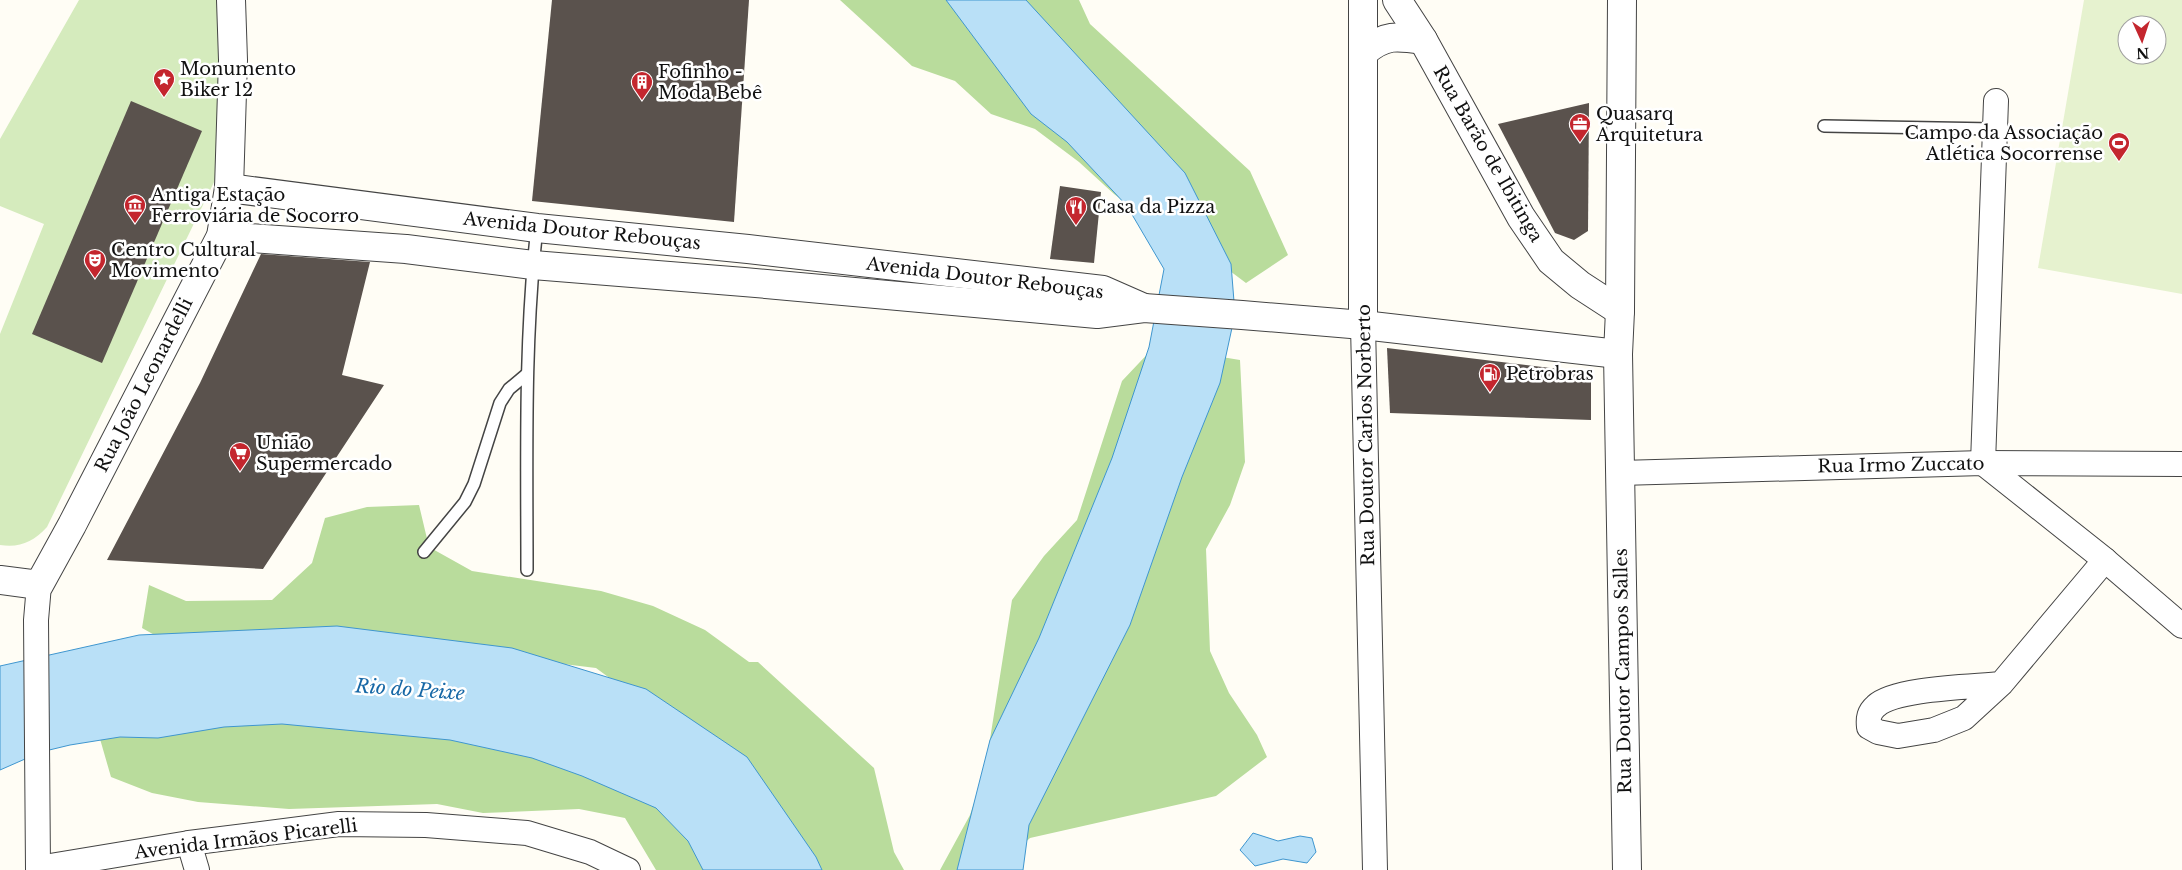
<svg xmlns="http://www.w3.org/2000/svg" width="2182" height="870" viewBox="0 0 2182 870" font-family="'Libre Baskerville',serif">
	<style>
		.green { fill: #d5ebbd }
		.forest { fill: #b9dc9c }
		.pitch { fill: #e6f2cf; fill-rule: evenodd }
		.water { fill: #b9e0f7; stroke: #3f96cf }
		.building { fill: #5a524d }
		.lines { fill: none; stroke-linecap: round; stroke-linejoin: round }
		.service-casing { stroke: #444; stroke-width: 14 }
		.minor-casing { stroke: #444; stroke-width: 26 }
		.tertiary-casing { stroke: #444; stroke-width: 30 }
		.service { stroke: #fff; stroke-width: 11 }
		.minor { stroke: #fff; stroke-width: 24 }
		.tertiary { stroke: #fff; stroke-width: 28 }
		.labels { text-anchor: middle; stroke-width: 5; stroke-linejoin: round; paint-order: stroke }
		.poi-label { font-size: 18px; fill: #111; stroke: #fff; text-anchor: start }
		.street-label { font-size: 18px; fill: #111; stroke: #fff }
		.water-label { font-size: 19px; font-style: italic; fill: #1768a6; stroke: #fff }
	</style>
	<rect width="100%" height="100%" fill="#fffdf5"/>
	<!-- green -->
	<path class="green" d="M79,0H220L231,147L47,527C33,542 20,548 0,545V334L44,224L0,206V139Z"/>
	<!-- forest -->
	<g class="forest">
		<polygon points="840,0 1079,0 1090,24 1250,171 1288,255 1246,283 1202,250 1158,227 1114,194 1079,162 1035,129 991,114 955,81 912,66"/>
		<polygon points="1155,346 1240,360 1245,462 1230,505 1206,549 1210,651 1229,693 1257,735 1267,757 1216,796 1030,838 994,870 940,870 970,815 985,771 1012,600 1044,556 1077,520 1122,381"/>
		<polygon points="419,505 429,547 472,571 601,591 653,606 705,630 749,662 758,662 874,768 894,852 904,870 656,870 625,818 579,809 483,813 437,804 289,809 198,802 152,793 111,777 98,732 176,695 684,733 596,668 390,643 185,652 142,628 149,585 186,601 272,600 312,563 325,518 367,507"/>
	</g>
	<!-- pitch -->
	<path class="pitch" d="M2084,0H2182V294L2038,268ZM2127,25H2157V55H2127Z"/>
	<!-- water -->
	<g class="water">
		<polygon points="946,0 1026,0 1185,173 1231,264 1235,314 1220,383 1182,477 1130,625 1029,825 1023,870 957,870 990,740 1039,638 1112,458 1149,347 1164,269 1127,206 1067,142 1031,114"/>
		<polygon points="337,626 512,648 646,689 747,757 816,857 822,870 703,870 688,841 656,808 582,776 532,758 450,740 282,724 224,727 158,738 120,737 70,745 41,752 0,770 0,666 139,635"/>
		<polygon points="1253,833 1278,841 1300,836 1312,838 1316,852 1307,863 1283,859 1255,866 1240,850"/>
	</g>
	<!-- building -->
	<g class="building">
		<polygon points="552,0 749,0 734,222 532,201"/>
		<polygon points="131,101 202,131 102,363 32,334"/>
		<polygon points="1589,103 1588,231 1574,240 1555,233 1498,124"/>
		<polygon points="1060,186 1101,192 1094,263 1050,259"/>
		<polygon points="261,254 370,262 342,375 384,385 263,569 107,560 200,383"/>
		<polygon points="1387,348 1591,373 1591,420 1390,413"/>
	</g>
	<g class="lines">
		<!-- service casing -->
		<g class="service-casing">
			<g id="service">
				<polyline points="1824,126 1994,129"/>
				<polyline points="424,552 465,502 474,484 500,403 509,389 527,374"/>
				<path d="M527,570C527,456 524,341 537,228"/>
			</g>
		</g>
		<!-- minor casing -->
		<g class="minor-casing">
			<g id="minor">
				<polyline points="1996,101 1983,463 2105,560 2182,626"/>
				<polyline points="1363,325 1375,870"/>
				<polyline points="1620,473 1983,463 2182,464"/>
				<path d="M2001,684C1973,687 1895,688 1876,706C1869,712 1868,718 1869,727L1878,732L1898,736L1934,730L1964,718L2001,684L2105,560"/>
				<polyline points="189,843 197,870"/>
				<polyline points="38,868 189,843 339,824 426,825 527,833 590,852 628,870"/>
				<polyline points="38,868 36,620 39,585"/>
			</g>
		</g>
		<!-- tertiary casing -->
		<g class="tertiary-casing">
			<g id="tertiary">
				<polyline points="1363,0 1363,325"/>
				<polyline points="1397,0 1423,40 1521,217 1551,261 1580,285 1620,311"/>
				<polyline points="1622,0 1620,311 1618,354 1627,870"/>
				<path d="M1364,52C1385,34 1397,36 1423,40"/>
				<polyline points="229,188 537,228 748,249 1103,290 1144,308"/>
				<polyline points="221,236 406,249 533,265 744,282 1097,314 1144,308 1242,315 1363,325 1618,354"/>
				<polyline points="0,580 39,585 72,525 221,236 229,188 233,60 231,0"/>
			</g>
		</g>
		<!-- service -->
		<use href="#service" class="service"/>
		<!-- minor -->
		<use href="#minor" class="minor"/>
		<!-- tertiary -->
		<use href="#tertiary" class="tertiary"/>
	</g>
	<!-- icons -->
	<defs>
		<g id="sight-pin" transform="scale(1.125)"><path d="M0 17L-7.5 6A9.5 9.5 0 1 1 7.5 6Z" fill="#c4262e" stroke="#fff"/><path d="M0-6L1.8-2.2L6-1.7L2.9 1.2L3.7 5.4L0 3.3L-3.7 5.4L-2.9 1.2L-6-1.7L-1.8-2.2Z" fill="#fff"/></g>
		<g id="building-pin" transform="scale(1.125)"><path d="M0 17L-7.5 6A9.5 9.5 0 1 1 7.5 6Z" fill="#c4262e" stroke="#fff"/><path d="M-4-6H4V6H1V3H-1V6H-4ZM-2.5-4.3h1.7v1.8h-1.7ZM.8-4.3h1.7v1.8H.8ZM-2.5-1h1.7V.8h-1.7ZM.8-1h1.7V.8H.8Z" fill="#fff"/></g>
		<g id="office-pin" transform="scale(1.125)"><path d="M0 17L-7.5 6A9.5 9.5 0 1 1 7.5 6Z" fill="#c4262e" stroke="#fff"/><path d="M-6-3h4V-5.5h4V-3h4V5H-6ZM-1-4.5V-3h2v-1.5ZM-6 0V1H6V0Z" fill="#fff"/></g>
		<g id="stadium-pin" transform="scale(1.125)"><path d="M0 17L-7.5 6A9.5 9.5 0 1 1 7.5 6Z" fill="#c4262e" stroke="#fff"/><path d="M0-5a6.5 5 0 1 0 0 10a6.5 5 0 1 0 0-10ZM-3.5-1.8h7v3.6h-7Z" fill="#fff"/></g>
		<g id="museum-pin" transform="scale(1.125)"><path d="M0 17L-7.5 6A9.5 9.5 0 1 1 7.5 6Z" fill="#c4262e" stroke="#fff"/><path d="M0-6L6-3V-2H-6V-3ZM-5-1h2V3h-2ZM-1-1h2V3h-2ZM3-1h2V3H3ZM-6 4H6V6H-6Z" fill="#fff"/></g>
		<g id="restaurant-pin" transform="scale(1.125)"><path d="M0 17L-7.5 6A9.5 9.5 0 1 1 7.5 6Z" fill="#c4262e" stroke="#fff"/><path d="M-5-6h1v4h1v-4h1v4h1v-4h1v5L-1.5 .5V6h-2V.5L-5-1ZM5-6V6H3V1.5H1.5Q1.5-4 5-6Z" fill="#fff"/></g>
		<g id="theatre-pin" transform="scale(1.125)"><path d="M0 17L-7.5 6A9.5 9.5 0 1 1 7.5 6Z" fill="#c4262e" stroke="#fff"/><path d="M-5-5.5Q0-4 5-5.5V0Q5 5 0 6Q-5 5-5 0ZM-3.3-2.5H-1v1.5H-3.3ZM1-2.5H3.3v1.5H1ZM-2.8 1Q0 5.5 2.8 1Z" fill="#fff"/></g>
		<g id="fuel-pin" transform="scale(1.125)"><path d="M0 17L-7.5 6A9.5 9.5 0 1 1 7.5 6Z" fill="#c4262e" stroke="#fff"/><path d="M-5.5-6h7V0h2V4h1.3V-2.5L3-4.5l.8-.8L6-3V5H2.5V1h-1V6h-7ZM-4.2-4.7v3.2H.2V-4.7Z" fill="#fff"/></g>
		<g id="supermarket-pin" transform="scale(1.125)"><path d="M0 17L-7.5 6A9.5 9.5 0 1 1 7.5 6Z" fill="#c4262e" stroke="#fff"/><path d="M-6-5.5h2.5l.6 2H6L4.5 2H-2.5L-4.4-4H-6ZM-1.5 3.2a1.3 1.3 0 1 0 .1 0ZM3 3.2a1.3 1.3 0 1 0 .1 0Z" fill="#fff"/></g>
	</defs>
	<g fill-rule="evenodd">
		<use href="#sight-pin" x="164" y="79"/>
		<use href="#building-pin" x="642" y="82"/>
		<use href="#office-pin" x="1580" y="124"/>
		<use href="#stadium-pin" x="2119" y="143"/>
		<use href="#museum-pin" x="135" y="205"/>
		<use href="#restaurant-pin" x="1076" y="207"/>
		<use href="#theatre-pin" x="95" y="260"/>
		<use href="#fuel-pin" x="1490" y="374"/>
		<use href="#supermarket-pin" x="240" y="453"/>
	</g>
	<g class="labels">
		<!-- poi labels -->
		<g class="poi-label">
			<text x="180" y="75">Monumento<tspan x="180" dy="21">Biker 12</tspan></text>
			<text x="658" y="78">Fofinho -<tspan x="658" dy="21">Moda Bebê</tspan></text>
			<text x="1596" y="120">Quasarq<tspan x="1596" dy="21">Arquitetura</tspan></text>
			<text x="2103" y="139" text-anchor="end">Campo da Associação<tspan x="2103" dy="21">Atlética Socorrense</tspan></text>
			<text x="151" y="201">Antiga Estação<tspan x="151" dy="21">Ferroviária de Socorro</tspan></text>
			<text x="1092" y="213">Casa da Pizza</text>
			<text x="111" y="256">Centro Cultural<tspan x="111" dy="21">Movimento</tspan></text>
			<text x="1506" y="380">Petrobras</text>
			<text x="256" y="449">União<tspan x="256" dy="21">Supermercado</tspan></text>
		</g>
		<!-- street labels -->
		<g class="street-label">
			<text transform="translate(1488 154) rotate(60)" y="6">Rua Barão de Ibitinga</text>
			<text transform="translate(582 231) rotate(6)" y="6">Avenida Doutor Rebouças</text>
			<text transform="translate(985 278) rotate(7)" y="6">Avenida Doutor Rebouças</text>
			<text transform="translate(144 385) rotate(-63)" y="6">Rua João Leonardelli</text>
			<text transform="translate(1366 435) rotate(-91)" y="6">Rua Doutor Carlos Norberto</text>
			<text transform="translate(1901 465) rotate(-1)" y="6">Rua Irmo Zuccato</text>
			<text transform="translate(1623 671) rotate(-91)" y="6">Rua Doutor Campos Salles</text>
			<text transform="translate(246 839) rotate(-7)" y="6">Avenida Irmãos Picarelli</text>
		</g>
		<!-- water labels -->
		<g class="water-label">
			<text transform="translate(410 689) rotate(4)" y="7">Rio do Peixe</text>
		</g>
	</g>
	<!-- north arrow -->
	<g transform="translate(2142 40) rotate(177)"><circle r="24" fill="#ffffff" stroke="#a0a0a0"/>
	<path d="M0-4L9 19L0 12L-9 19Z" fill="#c4262e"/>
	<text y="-8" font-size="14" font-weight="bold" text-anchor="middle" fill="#111111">N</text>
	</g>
</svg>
